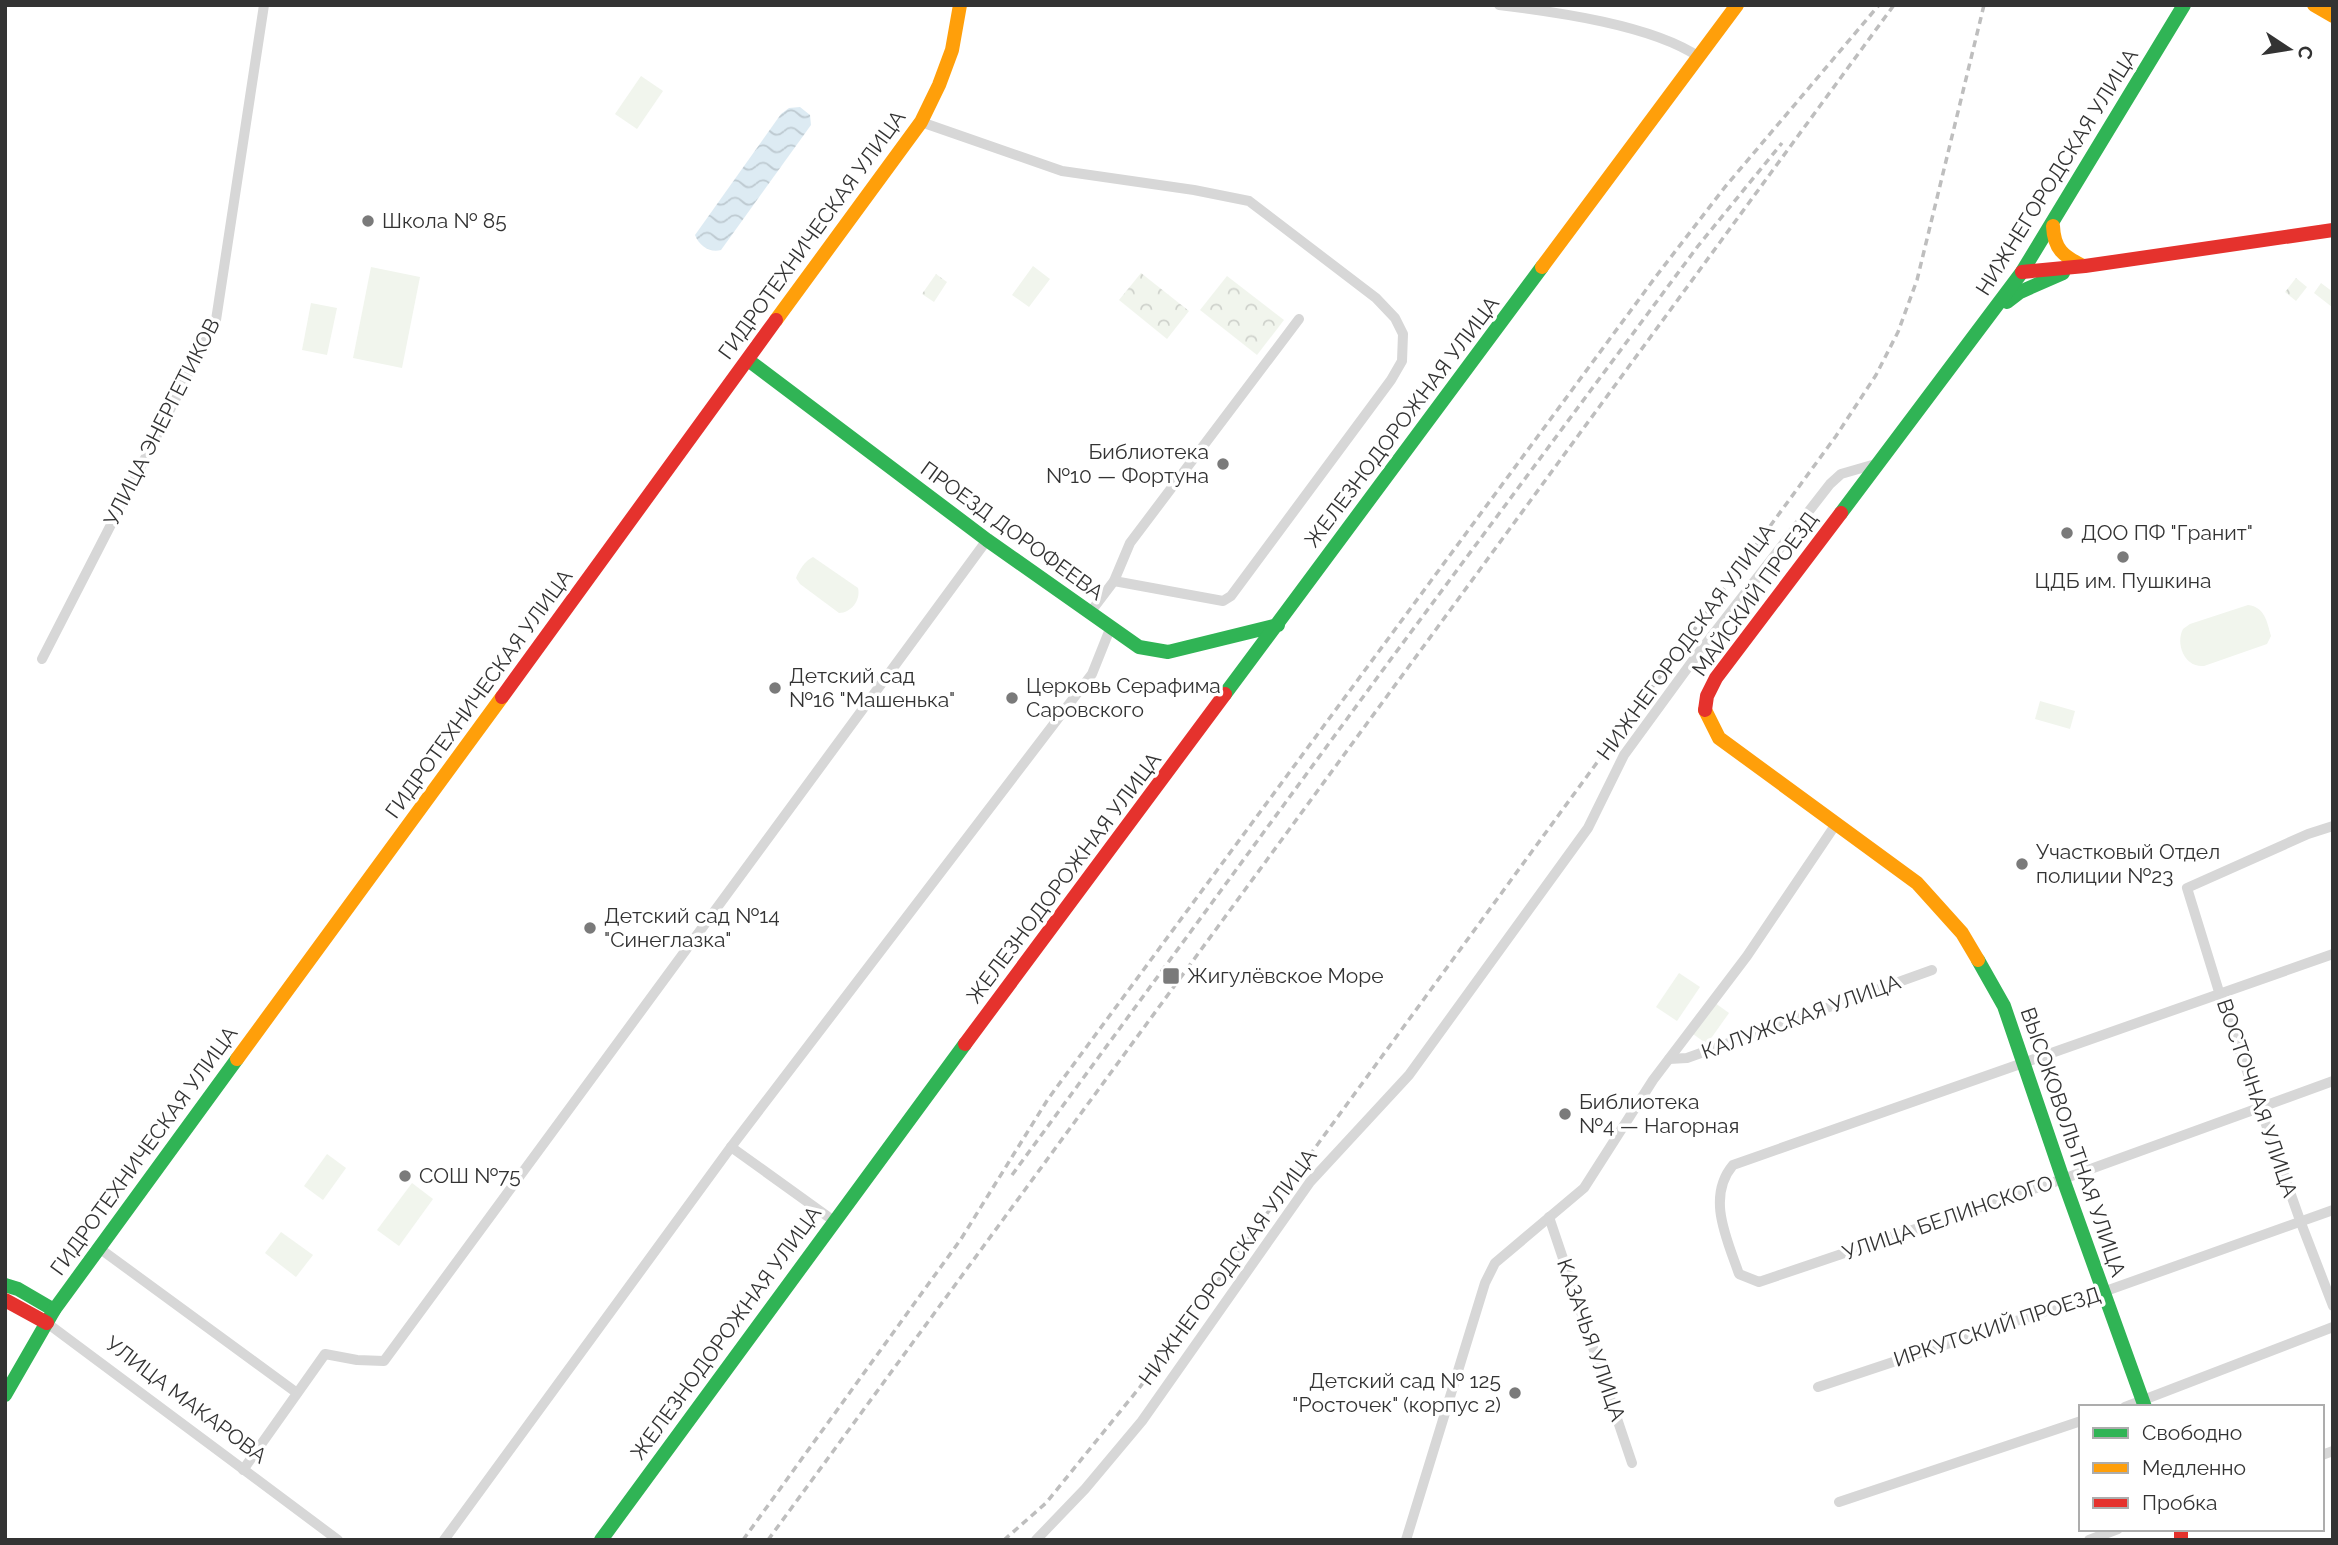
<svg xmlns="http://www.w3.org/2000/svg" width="2338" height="1545" viewBox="0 0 2338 1545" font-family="Raleway,sans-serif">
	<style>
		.park { fill: url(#park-crowns) }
		.pitch { fill: #f1f5ed }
		.water { fill: url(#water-waves) }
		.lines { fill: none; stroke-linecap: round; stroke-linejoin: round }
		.street { stroke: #d7d7d7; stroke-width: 10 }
		.fast { stroke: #30b455; stroke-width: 14 }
		.slow { stroke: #ff9f0a; stroke-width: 14 }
		.jam { stroke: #e5322d; stroke-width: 14 }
		.rail { stroke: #bebebe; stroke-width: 3.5; stroke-dasharray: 7 5; stroke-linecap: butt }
		.poi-dot { fill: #7a7a7a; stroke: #fff; stroke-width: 2.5 }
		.labels { text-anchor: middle; stroke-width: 7; stroke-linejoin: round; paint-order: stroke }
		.street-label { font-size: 21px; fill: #333; stroke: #fff }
		.poi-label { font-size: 21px; fill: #333; stroke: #fff; text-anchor: start }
	</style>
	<defs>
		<pattern id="park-crowns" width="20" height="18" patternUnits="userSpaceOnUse" patternTransform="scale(1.75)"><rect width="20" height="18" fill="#f1f5ed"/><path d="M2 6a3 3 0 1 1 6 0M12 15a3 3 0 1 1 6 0" fill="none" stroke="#cfd2cc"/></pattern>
		<pattern id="water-waves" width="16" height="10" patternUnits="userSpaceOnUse" patternTransform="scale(1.75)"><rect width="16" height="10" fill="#ddebf3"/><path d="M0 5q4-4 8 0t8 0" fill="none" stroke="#becad1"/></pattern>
	</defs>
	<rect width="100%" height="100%" fill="#fff"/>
	<!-- park -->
	<g class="park">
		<polygon points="1141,273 1189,311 1167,339 1119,300"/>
		<polygon points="936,274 947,282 934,302 922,294"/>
		<polygon points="1227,276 1284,320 1257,355 1200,310"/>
		<polygon points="2296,278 2307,287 2296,301 2285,292"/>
	</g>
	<!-- pitch -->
	<g class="pitch">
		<polygon points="641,76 663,91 637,129 615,114"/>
		<polygon points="1033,266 1050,279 1029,307 1012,295"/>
		<polygon points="371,267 420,277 402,368 353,358"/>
		<polygon points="2321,283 2333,292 2332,307 2314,293"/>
		<polygon points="311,303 337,308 327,355 302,350"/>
		<path d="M813,557L858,588C861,600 851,613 839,613L800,584L796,578C799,570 805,561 813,557Z"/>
		<path d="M2248,605C2265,607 2267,622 2271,636L2267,644L2204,666C2185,668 2175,644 2183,629L2190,624Z"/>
		<polygon points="2040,701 2075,711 2070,729 2035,719"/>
		<polygon points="1679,973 1700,987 1677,1021 1656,1007"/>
		<polygon points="1715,1003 1729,1013 1707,1044 1693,1034"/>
		<polygon points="327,1154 346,1168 323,1200 304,1186"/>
		<polygon points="412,1183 433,1199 399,1246 377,1230"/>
		<polygon points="281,1232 313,1255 296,1277 265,1253"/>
	</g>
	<!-- water -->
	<path class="water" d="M800,107L810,115L811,125L721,250C710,253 699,246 695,235L781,114L789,108Z"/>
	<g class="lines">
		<!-- street -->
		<g class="street">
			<path d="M1499,5C1556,12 1652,25 1699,57"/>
			<polyline points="921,122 1062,171 1194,190 1249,201 1376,298 1395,318 1403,334 1402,361 1391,380 1231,596 1223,601 1114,581"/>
			<polyline points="1089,614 1114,581 1130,543 1299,319"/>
			<polyline points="42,659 216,320 264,5"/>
			<polyline points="2333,826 2308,834 2187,888 2220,995 2301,1223 2333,1306"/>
			<path d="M2333,954L1733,1165C1706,1197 1727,1239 1739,1274L1759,1282L2063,1179L2333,1081"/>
			<polyline points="1669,1059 1687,1058 1932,970"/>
			<polyline points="731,1147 834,1221"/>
			<polyline points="1549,1217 1632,1463"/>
			<polyline points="99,1248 297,1393"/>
			<polyline points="47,1323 338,1540"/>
			<polyline points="1818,1387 2103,1292 2333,1210"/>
			<polyline points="2125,1407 2333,1327"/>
			<polyline points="2322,1455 2333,1451"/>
			<polyline points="243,1470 325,1354 357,1360 384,1361 987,540"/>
			<polyline points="1839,1502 2081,1421"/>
			<polyline points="444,1540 731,1147 1092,674 1110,629"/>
			<polyline points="1036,1540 1085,1489 1142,1421 1310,1182 1409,1075 1588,828 1624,755 1697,655 1830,484 1841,474 1879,463"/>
			<polyline points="1406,1540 1485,1283 1495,1263 1584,1188 1653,1080 1747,956 1836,824"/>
			<polyline points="2089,1540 2118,1529"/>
		</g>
		<!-- fast -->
		<g class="fast">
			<polyline points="2007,302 2020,292 2063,273"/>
			<polyline points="748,360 987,540 1139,647 1168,652 1278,625"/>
			<polyline points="1841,513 2022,272 2184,5"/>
			<polyline points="1225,694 1542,267"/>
			<polyline points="1978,960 2004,1006 2063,1179 2145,1407"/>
			<polyline points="5,1285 18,1289 54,1310"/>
			<polyline points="5,1395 54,1310 237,1059"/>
			<polyline points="601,1540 965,1044"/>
		</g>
		<!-- slow -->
		<g class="slow">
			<polyline points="2314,5 2333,16"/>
			<path d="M2053,226C2054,249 2063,256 2083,266"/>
			<polyline points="1542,267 1737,5"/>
			<polyline points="776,320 921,122 939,85 952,50 960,5"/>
			<polyline points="1705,710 1719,738 1917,883 1962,933 1978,960"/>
			<polyline points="237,1059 502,697"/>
		</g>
		<!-- jam -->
		<g class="jam">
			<polyline points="2022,272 2085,266 2333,230"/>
			<polyline points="502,697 776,320"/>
			<polyline points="1705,710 1707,696 1716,678 1841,513"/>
			<polyline points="965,1044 1225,694"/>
			<polyline points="5,1300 47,1323"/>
			<polyline points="2181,1529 2181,1540"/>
		</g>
		<!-- rail -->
		<g class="rail">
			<polyline points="1012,1175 1388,663 1698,246 1782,143"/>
			<polyline points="743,1540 961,1239 1048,1099 1657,275 1725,187 1879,5"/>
			<polyline points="768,1540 1894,5"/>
			<polyline points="1004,1540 1046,1503 1140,1387 1836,436 1876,375 1898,332 1917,280 1984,5"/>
		</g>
	</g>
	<!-- markers -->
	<g class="poi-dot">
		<circle cx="368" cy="221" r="7"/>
		<circle cx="1223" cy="464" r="7"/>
		<circle cx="2067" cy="533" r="7"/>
		<circle cx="2123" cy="557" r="7"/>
		<circle cx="775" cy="688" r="7"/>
		<circle cx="1012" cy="698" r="7"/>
		<circle cx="2022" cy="864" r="7"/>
		<circle cx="590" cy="928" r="7"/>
		<rect x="1162" y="967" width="18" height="18" rx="3.5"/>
		<circle cx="1565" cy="1114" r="7"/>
		<circle cx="405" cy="1176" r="7"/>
		<circle cx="1515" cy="1393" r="7"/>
	</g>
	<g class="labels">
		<!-- street labels -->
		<g class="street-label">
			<text transform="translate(2057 172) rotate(-58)" y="7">НИЖНЕГОРОДСКАЯ УЛИЦА</text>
			<text transform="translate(812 235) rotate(-54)" y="7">ГИДРОТЕХНИЧЕСКАЯ УЛИЦА</text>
			<text transform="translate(162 422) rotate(-63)" y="7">УЛИЦА ЭНЕРГЕТИКОВ</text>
			<text transform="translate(1402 422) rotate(-53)" y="7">ЖЕЛЕЗНОДОРОЖНАЯ УЛИЦА</text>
			<text transform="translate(1012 531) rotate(36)" y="7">ПРОЕЗД ДОРОФЕЕВА</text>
			<text transform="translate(1755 594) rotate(-54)" y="7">МАЙСКИЙ ПРОЕЗД</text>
			<text transform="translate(1686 642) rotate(-54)" y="7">НИЖНЕГОРОДСКАЯ УЛИЦА</text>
			<text transform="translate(479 694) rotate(-54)" y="7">ГИДРОТЕХНИЧЕСКАЯ УЛИЦА</text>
			<text transform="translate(1064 878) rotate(-53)" y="7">ЖЕЛЕЗНОДОРОЖНАЯ УЛИЦА</text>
			<text transform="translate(1801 1017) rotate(-20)" y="7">КАЛУЖСКАЯ УЛИЦА</text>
			<text transform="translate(2257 1098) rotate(71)" y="7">ВОСТОЧНАЯ УЛИЦА</text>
			<text transform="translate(2073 1142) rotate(71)" y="7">ВЫСОКОВОЛЬТНАЯ УЛИЦА</text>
			<text transform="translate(144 1151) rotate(-54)" y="7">ГИДРОТЕХНИЧЕСКАЯ УЛИЦА</text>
			<text transform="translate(1948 1218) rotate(-19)" y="7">УЛИЦА БЕЛИНСКОГО</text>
			<text transform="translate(1228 1267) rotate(-54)" y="7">НИЖНЕГОРОДСКАЯ УЛИЦА</text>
			<text transform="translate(1997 1327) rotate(-18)" y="7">ИРКУТСКИЙ ПРОЕЗД</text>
			<text transform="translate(726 1333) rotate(-54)" y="7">ЖЕЛЕЗНОДОРОЖНАЯ УЛИЦА</text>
			<text transform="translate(1591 1340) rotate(71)" y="7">КАЗАЧЬЯ УЛИЦА</text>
			<text transform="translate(186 1400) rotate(37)" y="7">УЛИЦА МАКАРОВА</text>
		</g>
		<!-- poi labels -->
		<g class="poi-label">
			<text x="382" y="228">Школа № 85</text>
			<text x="1209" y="459" text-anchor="end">Библиотека<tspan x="1209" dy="24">№10 — Фортуна</tspan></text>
			<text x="2081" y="540">ДОО ПФ "Гранит"</text>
			<text x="2123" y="588" text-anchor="middle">ЦДБ им. Пушкина</text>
			<text x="789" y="683">Детский сад<tspan x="789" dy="24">№16 "Машенька"</tspan></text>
			<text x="1026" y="693">Церковь Серафима<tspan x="1026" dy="24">Саровского</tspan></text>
			<text x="2036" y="859">Участковый Отдел<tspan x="2036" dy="24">полиции №23</tspan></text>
			<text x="604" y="923">Детский сад №14<tspan x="604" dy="24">"Синеглазка"</tspan></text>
			<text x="1187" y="983">Жигулёвское Море</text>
			<text x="1579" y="1109">Библиотека<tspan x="1579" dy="24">№4 — Нагорная</tspan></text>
			<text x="419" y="1183">СОШ №75</text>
			<text x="1501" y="1388" text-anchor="end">Детский сад № 125<tspan x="1501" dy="24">"Росточек" (корпус 2)</tspan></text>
		</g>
	</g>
	<!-- border -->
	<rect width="2338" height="1545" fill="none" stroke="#333333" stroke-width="14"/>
	<!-- legend -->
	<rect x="2079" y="1405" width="245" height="126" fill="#ffffff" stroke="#adadad" stroke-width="2"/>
	<rect x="2093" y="1428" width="35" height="10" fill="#30b455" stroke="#adadad" stroke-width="2"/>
	<text x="2142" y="1440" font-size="21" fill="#333333">Свободно</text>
	<rect x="2093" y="1463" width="35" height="10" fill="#ff9f0a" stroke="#adadad" stroke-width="2"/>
	<text x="2142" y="1475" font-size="21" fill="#333333">Медленно</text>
	<rect x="2093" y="1498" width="35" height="10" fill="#e5322d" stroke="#adadad" stroke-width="2"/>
	<text x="2142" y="1510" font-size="21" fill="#333333">Пробка</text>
	<!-- north arrow -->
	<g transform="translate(2289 49) rotate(102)" stroke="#ffffff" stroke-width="5" paint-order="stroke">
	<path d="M0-5L12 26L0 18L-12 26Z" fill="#333333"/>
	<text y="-10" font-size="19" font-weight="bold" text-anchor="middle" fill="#333333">С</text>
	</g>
</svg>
